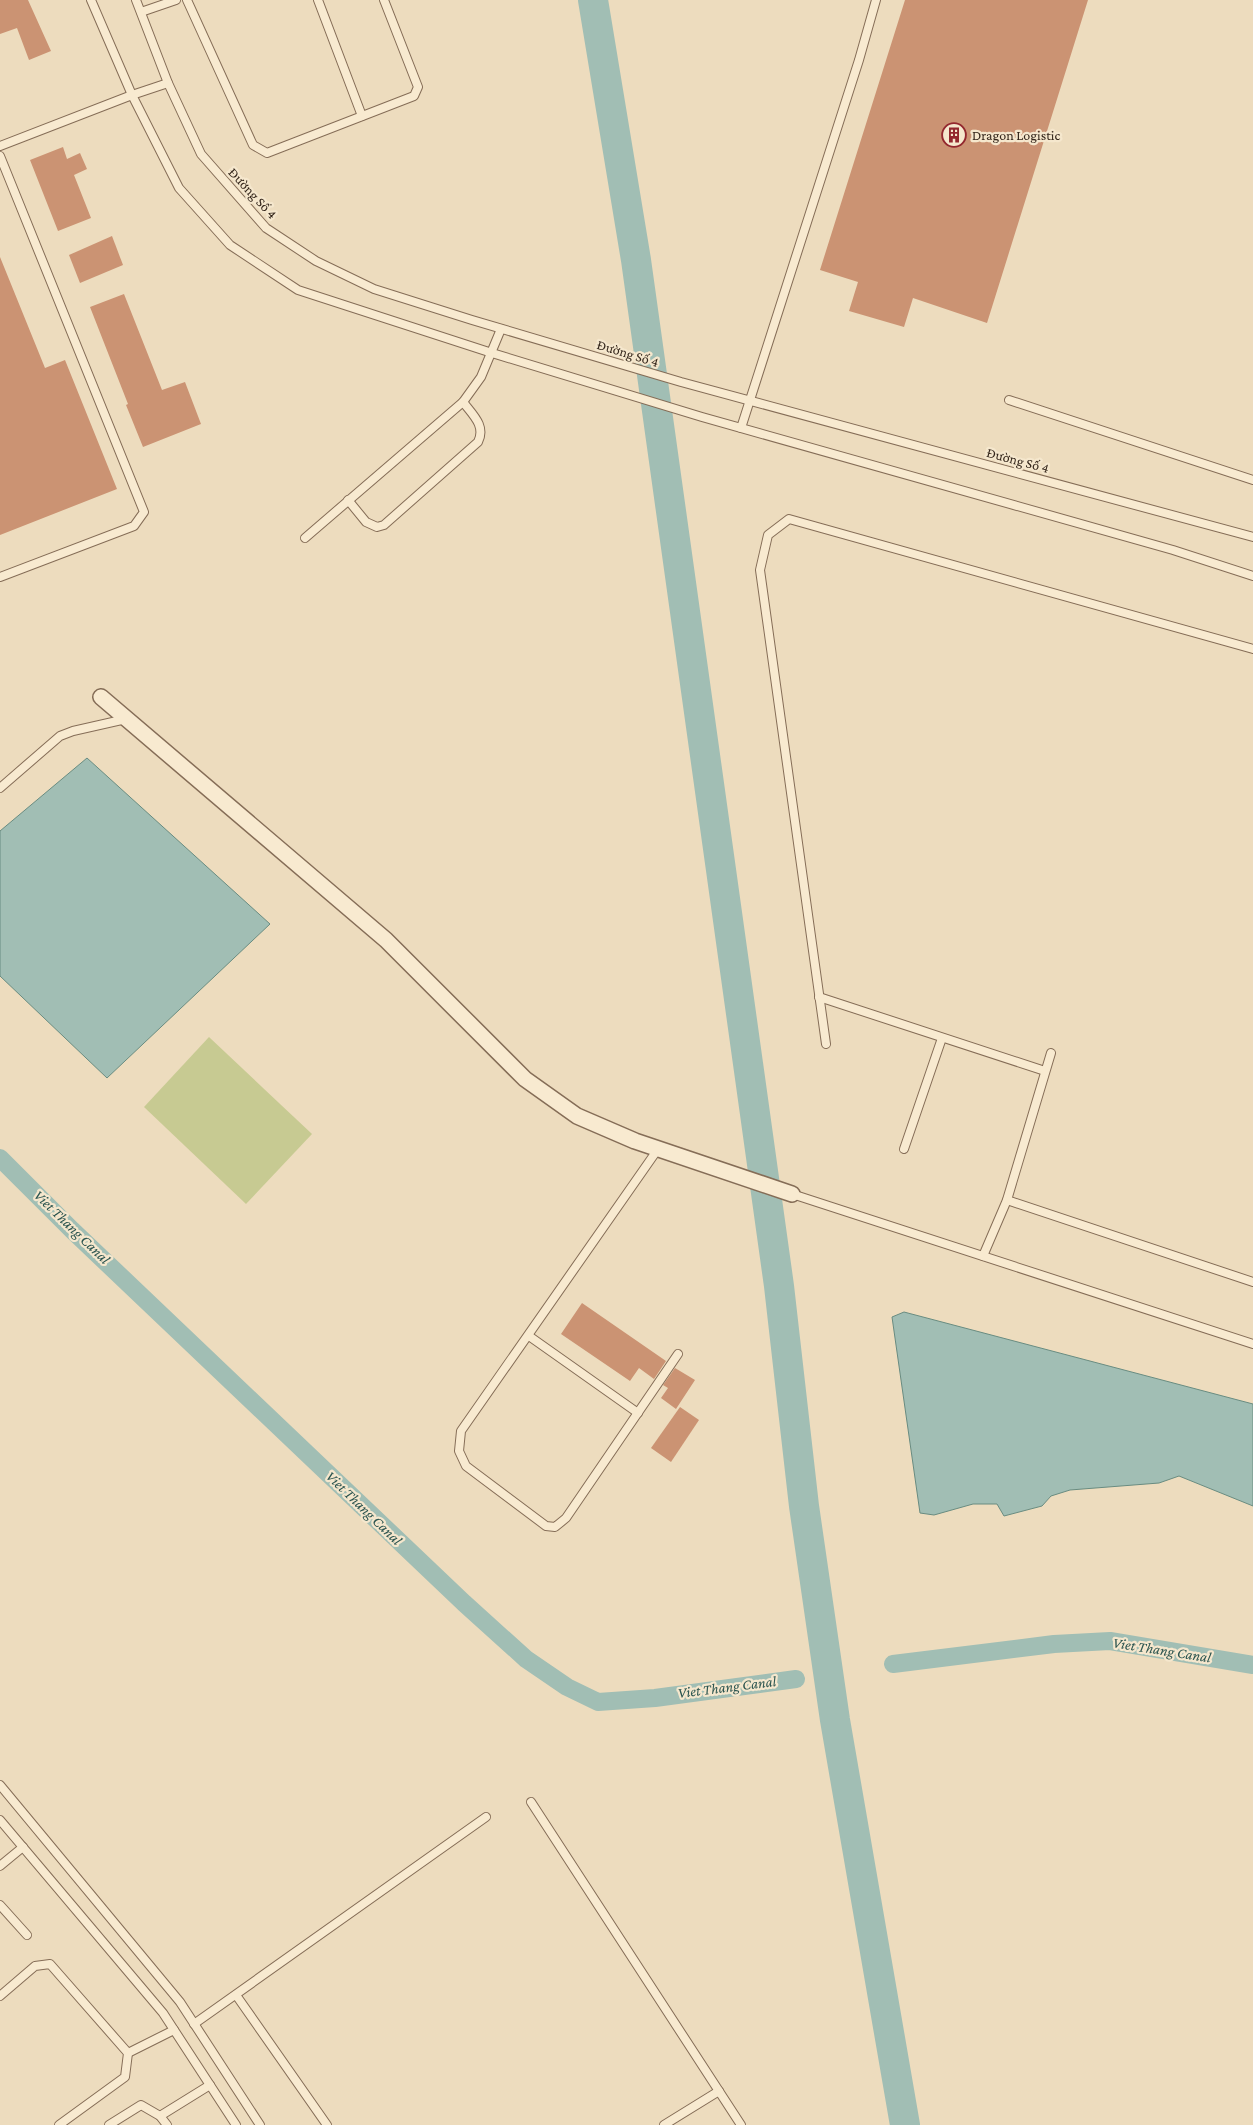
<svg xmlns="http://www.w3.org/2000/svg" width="1253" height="2125" viewBox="0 0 1253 2125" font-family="'Crimson Pro',serif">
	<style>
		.green { fill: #c7ca92 }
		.water { fill: #a1beb4; stroke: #698c81 }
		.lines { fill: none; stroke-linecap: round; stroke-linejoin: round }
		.canal { stroke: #a1beb4; stroke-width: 18 }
		.river { stroke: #a1beb4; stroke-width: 30 }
		.building { fill: #cb9373 }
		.lane-casing { stroke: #856d57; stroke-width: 10 }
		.street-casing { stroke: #856d57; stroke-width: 18 }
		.lane { stroke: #f8ead0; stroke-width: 8 }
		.street { stroke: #f8ead0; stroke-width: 15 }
		.labels { text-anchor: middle; stroke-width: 4.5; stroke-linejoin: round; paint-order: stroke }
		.poi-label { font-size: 14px; fill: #34261b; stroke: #f5e7cd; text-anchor: start }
		.street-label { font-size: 14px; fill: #34261b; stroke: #f5e7cd }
		.water-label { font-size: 15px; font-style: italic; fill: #2b544f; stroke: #f5e7cd }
	</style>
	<rect width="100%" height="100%" fill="#eddcbe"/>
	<!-- green -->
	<polygon class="green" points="209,1037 312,1134 246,1204 144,1107"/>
	<!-- water -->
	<g class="water">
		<polygon points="87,758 270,924 107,1078 0,976 0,831"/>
		<polygon points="904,1312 1253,1404 1253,1506 1179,1476 1159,1483 1070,1490 1051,1496 1042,1506 1004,1516 997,1504 973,1504 934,1515 920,1513 892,1317"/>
	</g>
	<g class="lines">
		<!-- canal -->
		<g class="canal">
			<polyline points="0,1158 72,1230 464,1603 526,1659 567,1687 598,1702 655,1698 796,1679"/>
			<polyline points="893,1664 1054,1644 1110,1641 1253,1665"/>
		</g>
		<!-- river -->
		<polyline class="river" points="593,0 636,260 779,1286 804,1506 835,1720 905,2125"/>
	</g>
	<!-- building -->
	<g class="building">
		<polygon points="0,0 28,0 51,51 29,60 17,28 0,34"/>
		<polygon points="905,0 1088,0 987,323 913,298 904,327 849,311 858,282 820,270"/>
		<polygon points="63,147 67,159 80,153 87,169 74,175 91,218 58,231 30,160"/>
		<polygon points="112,236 123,265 80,283 69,255"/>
		<polygon points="0,257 45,368 65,360 117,489 0,535"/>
		<polygon points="124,294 162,390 185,382 201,424 143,447 126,405 128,404 90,307"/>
		<polygon points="582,1303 666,1361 654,1379 639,1368 630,1381 561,1334"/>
		<polygon points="675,1368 695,1380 676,1409 661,1398 668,1388 663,1385"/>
		<polygon points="680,1407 699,1420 671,1462 651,1448"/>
	</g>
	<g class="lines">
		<!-- lane casing -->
		<g class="lane-casing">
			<g id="lane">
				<polyline points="91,0 132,95 179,188 230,245 298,290 492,353 702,417 1173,550 1253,576"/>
				<polyline points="136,0 168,83 201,154 266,228 316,261 374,289 472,320 681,382 1253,537"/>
				<polyline points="187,0 253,145 267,153 414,96 418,87 384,0"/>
				<polyline points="318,0 362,116"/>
				<polyline points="141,12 176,0"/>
				<polyline points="0,146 132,95 168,83"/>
				<polyline points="0,156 144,512 134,526 0,577"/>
				<polyline points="1009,400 1253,480"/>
				<polyline points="741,428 859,60 876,0"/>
				<path d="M348,500L366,522L377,527L384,525L478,442C486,426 473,415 463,402"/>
				<polyline points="305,538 463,402 481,377 501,329"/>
				<polyline points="0,788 60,736 73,731 126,719"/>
				<polyline points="819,997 1045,1071"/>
				<polyline points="826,1044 760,570 768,535 789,519 1253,649"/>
				<polyline points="658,1149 461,1431 459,1451 466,1466 546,1526 555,1527 566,1518 678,1354"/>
				<polyline points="904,1149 942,1038"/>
				<polyline points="792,1194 1253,1344"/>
				<polyline points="1007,1200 1253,1282"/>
				<polyline points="983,1256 1007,1200 1051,1053"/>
				<polyline points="529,1336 638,1413"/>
				<polyline points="0,1785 180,2002 260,2125"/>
				<polyline points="531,1802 741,2125"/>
				<polyline points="0,1820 163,2013 236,2125"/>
				<polyline points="0,1866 23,1847"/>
				<polyline points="0,1905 27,1935"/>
				<polyline points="236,1995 327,2125"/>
				<polyline points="0,1996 35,1966 50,1964 128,2053 125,2077 59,2125"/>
				<polyline points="194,2024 486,1817"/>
				<polyline points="128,2053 174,2030"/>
				<polyline points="160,2116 210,2085"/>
				<polyline points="109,2125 141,2105 160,2116 167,2125"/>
				<polyline points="664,2125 719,2091"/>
			</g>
		</g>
		<!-- street casing -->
		<g class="street-casing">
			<polyline id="street" points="101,697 386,940 525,1079 577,1116 635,1141 792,1194"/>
		</g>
		<!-- lane -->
		<use href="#lane" class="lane"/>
		<!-- street -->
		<use href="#street" class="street"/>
	</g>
	<!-- icons -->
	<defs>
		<g id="building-ring" transform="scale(1.25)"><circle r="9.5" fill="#f5e7cd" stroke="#93272e" stroke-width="1.5"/><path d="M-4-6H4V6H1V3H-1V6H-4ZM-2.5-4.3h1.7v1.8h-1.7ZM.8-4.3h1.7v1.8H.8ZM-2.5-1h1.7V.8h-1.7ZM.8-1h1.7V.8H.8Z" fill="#93272e"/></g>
	</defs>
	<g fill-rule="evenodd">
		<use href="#building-ring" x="954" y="135"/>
	</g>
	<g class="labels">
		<!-- poi labels -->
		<g class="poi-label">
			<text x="972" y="140">Dragon Logistic</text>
		</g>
		<!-- street labels -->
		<g class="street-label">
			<text transform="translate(253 193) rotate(47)" y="5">Đường Số 4</text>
			<text transform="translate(628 353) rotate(17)" y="5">Đường Số 4</text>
			<text transform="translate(1018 460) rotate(15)" y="5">Đường Số 4</text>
		</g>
		<!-- water labels -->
		<g class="water-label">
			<text transform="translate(72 1227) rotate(44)" y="5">Viet Thang Canal</text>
			<text transform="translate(364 1508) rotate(44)" y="5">Viet Thang Canal</text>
			<text transform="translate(1162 1650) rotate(9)" y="5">Viet Thang Canal</text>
			<text transform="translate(727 1687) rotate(-7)" y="5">Viet Thang Canal</text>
		</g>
	</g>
</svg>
